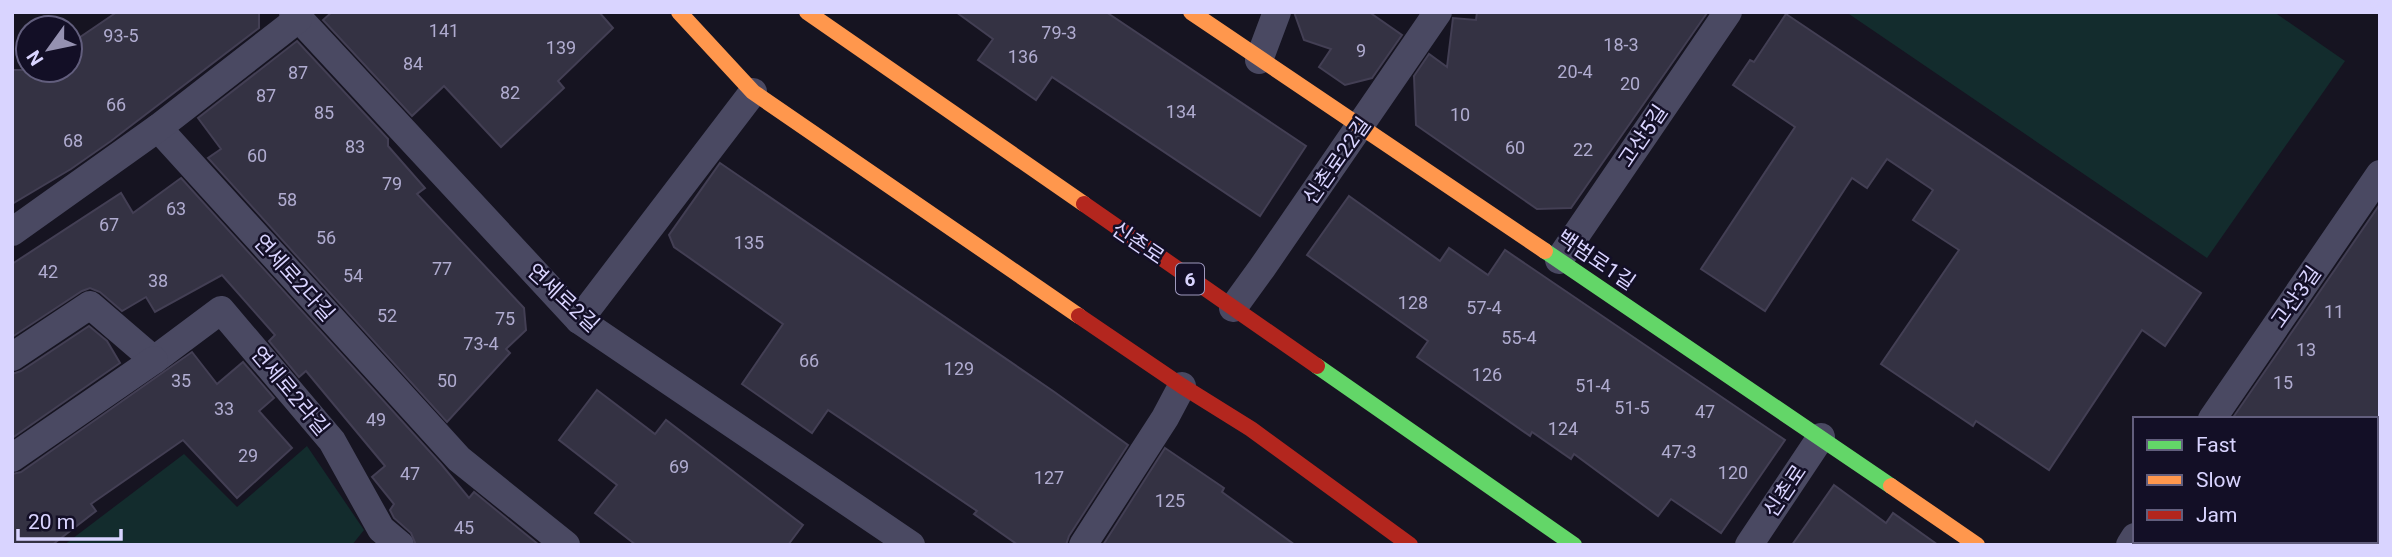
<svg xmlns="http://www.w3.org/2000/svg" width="2392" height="557" viewBox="0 0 2392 557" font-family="Roboto,'Noto Sans KR',sans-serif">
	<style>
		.green { fill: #132c2d }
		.building { fill: #343243; stroke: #433f54; stroke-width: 2 }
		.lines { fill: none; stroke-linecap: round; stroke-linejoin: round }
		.street { stroke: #4a4962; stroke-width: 28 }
		.fast { stroke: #63d668; stroke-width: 16 }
		.slow { stroke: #ff974d; stroke-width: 16 }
		.jam { stroke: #b3261e; stroke-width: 16 }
		.labels { text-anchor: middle; stroke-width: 5; stroke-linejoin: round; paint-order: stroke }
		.number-label { font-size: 18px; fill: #b0acd0 }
		.shield { fill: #130f26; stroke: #9e99be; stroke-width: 2 }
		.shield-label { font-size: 19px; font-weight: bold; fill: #d9d4ff }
		.street-label { font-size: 21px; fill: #d9d4ff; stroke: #130f26 }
	</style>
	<rect width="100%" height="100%" fill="#161421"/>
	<!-- green -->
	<g class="green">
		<polygon points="1846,12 2274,12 2345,61 2207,258"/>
		<polygon points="307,446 364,530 352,545 64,545 184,454 237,507"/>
	</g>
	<!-- building -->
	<g class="building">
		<polygon points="117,12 259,12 259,28 111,141 71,169 12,204 12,70 70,70 70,44"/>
		<polygon points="332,12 599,12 613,28 558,81 564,88 501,147 444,86 412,116 323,20"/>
		<polygon points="956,12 1106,12 1306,146 1260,216 1052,77 1036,100 978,60 993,39"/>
		<polygon points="1294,12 1369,12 1402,35 1372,78 1345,85 1319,67 1331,49 1304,40"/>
		<polygon points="1477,12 1692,12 1707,13 1571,208 1537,209 1416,125 1414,76 1429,54 1447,67 1453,18 1476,20"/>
		<polygon points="1786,14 2201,293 2165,346 2142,330 2049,470 1976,421 1973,426 1881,364 1959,250 1913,220 1933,190 1887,159 1867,188 1852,178 1765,311 1701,269 1795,127 1733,85 1750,60 1754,62"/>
		<polygon points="297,41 388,139 388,146 425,188 417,194 524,308 526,330 506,349 510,353 447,422 208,158 221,149 198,118"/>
		<polygon points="720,163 1053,391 1128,445 1069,536 1066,545 1018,545 974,514 977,511 828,410 812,433 742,384 783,324 674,247 669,235"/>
		<polygon points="181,178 441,464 469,498 474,492 539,545 416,545 411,533 394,518 390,510 394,504 372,477 385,466 306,371 299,377 269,341 275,335 222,275 155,312 146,297 122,311 100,292 90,288 82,291 12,337 12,264 121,193 133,213"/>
		<polygon points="1349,196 1440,261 1449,248 1488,275 1505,250 1785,440 1721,533 1671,499 1658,516 1574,454 1571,459 1532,432 1530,436 1417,357 1428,341 1307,255"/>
		<polygon points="2380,204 2380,419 2232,419"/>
		<polygon points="89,326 107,341 120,363 12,438 12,374 21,371"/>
		<polygon points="192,352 217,384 243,362 274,398 259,411 292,448 237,498 183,440 91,504 96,511 52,545 12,545 12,474 21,472"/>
		<polygon points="597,390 655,434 666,420 803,525 788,545 636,545 595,513 617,485 559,440"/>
		<polygon points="1165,448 1224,488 1222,492 1295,545 1103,545"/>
		<polygon points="1834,485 1886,523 1893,513 1938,545 1792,545"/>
	</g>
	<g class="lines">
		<!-- street -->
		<g class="street">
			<polyline points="293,12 579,320 911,545"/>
			<polyline points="1259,60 1277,12"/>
			<polyline points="158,128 459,459 566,545"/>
			<polyline points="12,232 158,128 298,19"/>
			<polyline points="1559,260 1728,12"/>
			<polyline points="1233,308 1262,268 1438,12"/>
			<polyline points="579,320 753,92"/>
			<polyline points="12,357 90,305 154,360 221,310 332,441 381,529 400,545"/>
			<polyline points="2212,419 2380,174"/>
			<polyline points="12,458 154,360"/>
			<polyline points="2376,515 2380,510"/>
			<polyline points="1083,545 1165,418 1182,386"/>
			<polyline points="1749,545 1821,437"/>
			<polyline points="2130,545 2135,537"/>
			<polyline points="2355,545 2358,541"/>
		</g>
		<!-- fast -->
		<g class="fast">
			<polyline points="1545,251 1891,486"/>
			<polyline points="1317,366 1574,545"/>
		</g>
		<!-- slow -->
		<g class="slow">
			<polyline points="679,12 753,92 1079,316"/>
			<polyline points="807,12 1084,204"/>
			<polyline points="1191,12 1545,251"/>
			<polyline points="1891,486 1977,545"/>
		</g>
		<!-- jam -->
		<g class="jam">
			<polyline points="1084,204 1317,366"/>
			<polyline points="1079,316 1182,386 1251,429 1410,545"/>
		</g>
	</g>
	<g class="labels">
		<!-- number labels -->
		<g class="number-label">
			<text x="444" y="37">141</text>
			<text x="1059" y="39">79-3</text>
			<text x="121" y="42">93-5</text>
			<text x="1621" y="51">18-3</text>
			<text x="561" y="54">139</text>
			<text x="1361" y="57">9</text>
			<text x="1023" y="63">136</text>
			<text x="413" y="70">84</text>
			<text x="1575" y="78">20-4</text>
			<text x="298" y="79">87</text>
			<text x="1630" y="90">20</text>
			<text x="510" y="99">82</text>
			<text x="266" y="102">87</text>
			<text x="116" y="111">66</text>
			<text x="1181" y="118">134</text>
			<text x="324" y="119">85</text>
			<text x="1460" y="121">10</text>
			<text x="73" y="147">68</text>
			<text x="355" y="153">83</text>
			<text x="1515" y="154">60</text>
			<text x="1583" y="156">22</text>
			<text x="257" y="162">60</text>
			<text x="392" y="190">79</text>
			<text x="287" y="206">58</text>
			<text x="176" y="215">63</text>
			<text x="109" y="231">67</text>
			<text x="326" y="244">56</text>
			<text x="749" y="249">135</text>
			<text x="442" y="275">77</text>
			<text x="48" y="278">42</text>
			<text x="353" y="282">54</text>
			<text x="158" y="287">38</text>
			<text x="1413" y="309">128</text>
			<text x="1484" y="314">57-4</text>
			<text x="2334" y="318">11</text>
			<text x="387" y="322">52</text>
			<text x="505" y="325">75</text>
			<text x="1519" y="344">55-4</text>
			<text x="481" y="350">73-4</text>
			<text x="2306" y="356">13</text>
			<text x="809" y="367">66</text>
			<text x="959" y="375">129</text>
			<text x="1487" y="381">126</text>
			<text x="181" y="387">35</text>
			<text x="447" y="387">50</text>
			<text x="2283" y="389">15</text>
			<text x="1593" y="392">51-4</text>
			<text x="1632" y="414">51-5</text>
			<text x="224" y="415">33</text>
			<text x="1705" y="418">47</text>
			<text x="376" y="426">49</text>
			<text x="1563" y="435">124</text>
			<text x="1679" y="458">47-3</text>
			<text x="248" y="462">29</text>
			<text x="679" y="473">69</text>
			<text x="1733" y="479">120</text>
			<text x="410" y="480">47</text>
			<text x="1049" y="484">127</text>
			<text x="1170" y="507">125</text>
			<text x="464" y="534">45</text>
		</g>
		<!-- shield labels -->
		<rect class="shield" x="1176" y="263.5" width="28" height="31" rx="5"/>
		<g class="shield-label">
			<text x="1190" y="286">6</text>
		</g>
		<!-- street labels -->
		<g class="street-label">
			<text transform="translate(1643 136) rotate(-56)" y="7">고산5길</text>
			<text transform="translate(1337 161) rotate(-55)" y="7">신촌로22길</text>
			<text transform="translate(1138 243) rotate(34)" y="7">신촌로</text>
			<text transform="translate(1596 260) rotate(34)" y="7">백범로1길</text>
			<text transform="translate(294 278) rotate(48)" y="7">연세로2다길</text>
			<text transform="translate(2296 297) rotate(-55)" y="7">고산3길</text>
			<text transform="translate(563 298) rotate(43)" y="7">연세로2길</text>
			<text transform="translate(290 391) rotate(50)" y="7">연세로2라길</text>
			<text transform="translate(1785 491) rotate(-56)" y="7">신촌로</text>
		</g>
	</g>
	<!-- border -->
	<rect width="2392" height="557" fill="none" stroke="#d9d4ff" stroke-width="28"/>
	<!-- legend -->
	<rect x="2133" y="417" width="245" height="126" fill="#130f26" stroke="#625e7d" stroke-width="2"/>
	<rect x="2147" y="440" width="35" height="10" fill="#63d668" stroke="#625e7d" stroke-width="2"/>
	<text x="2196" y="452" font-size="21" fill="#d9d4ff">Fast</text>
	<rect x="2147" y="475" width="35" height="10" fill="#ff974d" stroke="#625e7d" stroke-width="2"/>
	<text x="2196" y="487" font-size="21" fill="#d9d4ff">Slow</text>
	<rect x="2147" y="510" width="35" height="10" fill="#b3261e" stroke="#625e7d" stroke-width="2"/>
	<text x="2196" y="522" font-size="21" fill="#d9d4ff">Jam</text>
	<!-- north arrow -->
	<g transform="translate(49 49) rotate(237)"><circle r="33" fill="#130f26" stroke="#625e7d" stroke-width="2"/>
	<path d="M0-5L12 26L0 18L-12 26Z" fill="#9591b1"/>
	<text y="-10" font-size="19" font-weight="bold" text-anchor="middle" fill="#d9d4ff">N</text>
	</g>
	<!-- scale -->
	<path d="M18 529v10h103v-10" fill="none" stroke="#d9d4ff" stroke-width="3.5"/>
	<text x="28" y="529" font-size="21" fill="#d9d4ff" stroke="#130f26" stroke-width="5" paint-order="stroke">20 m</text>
</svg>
